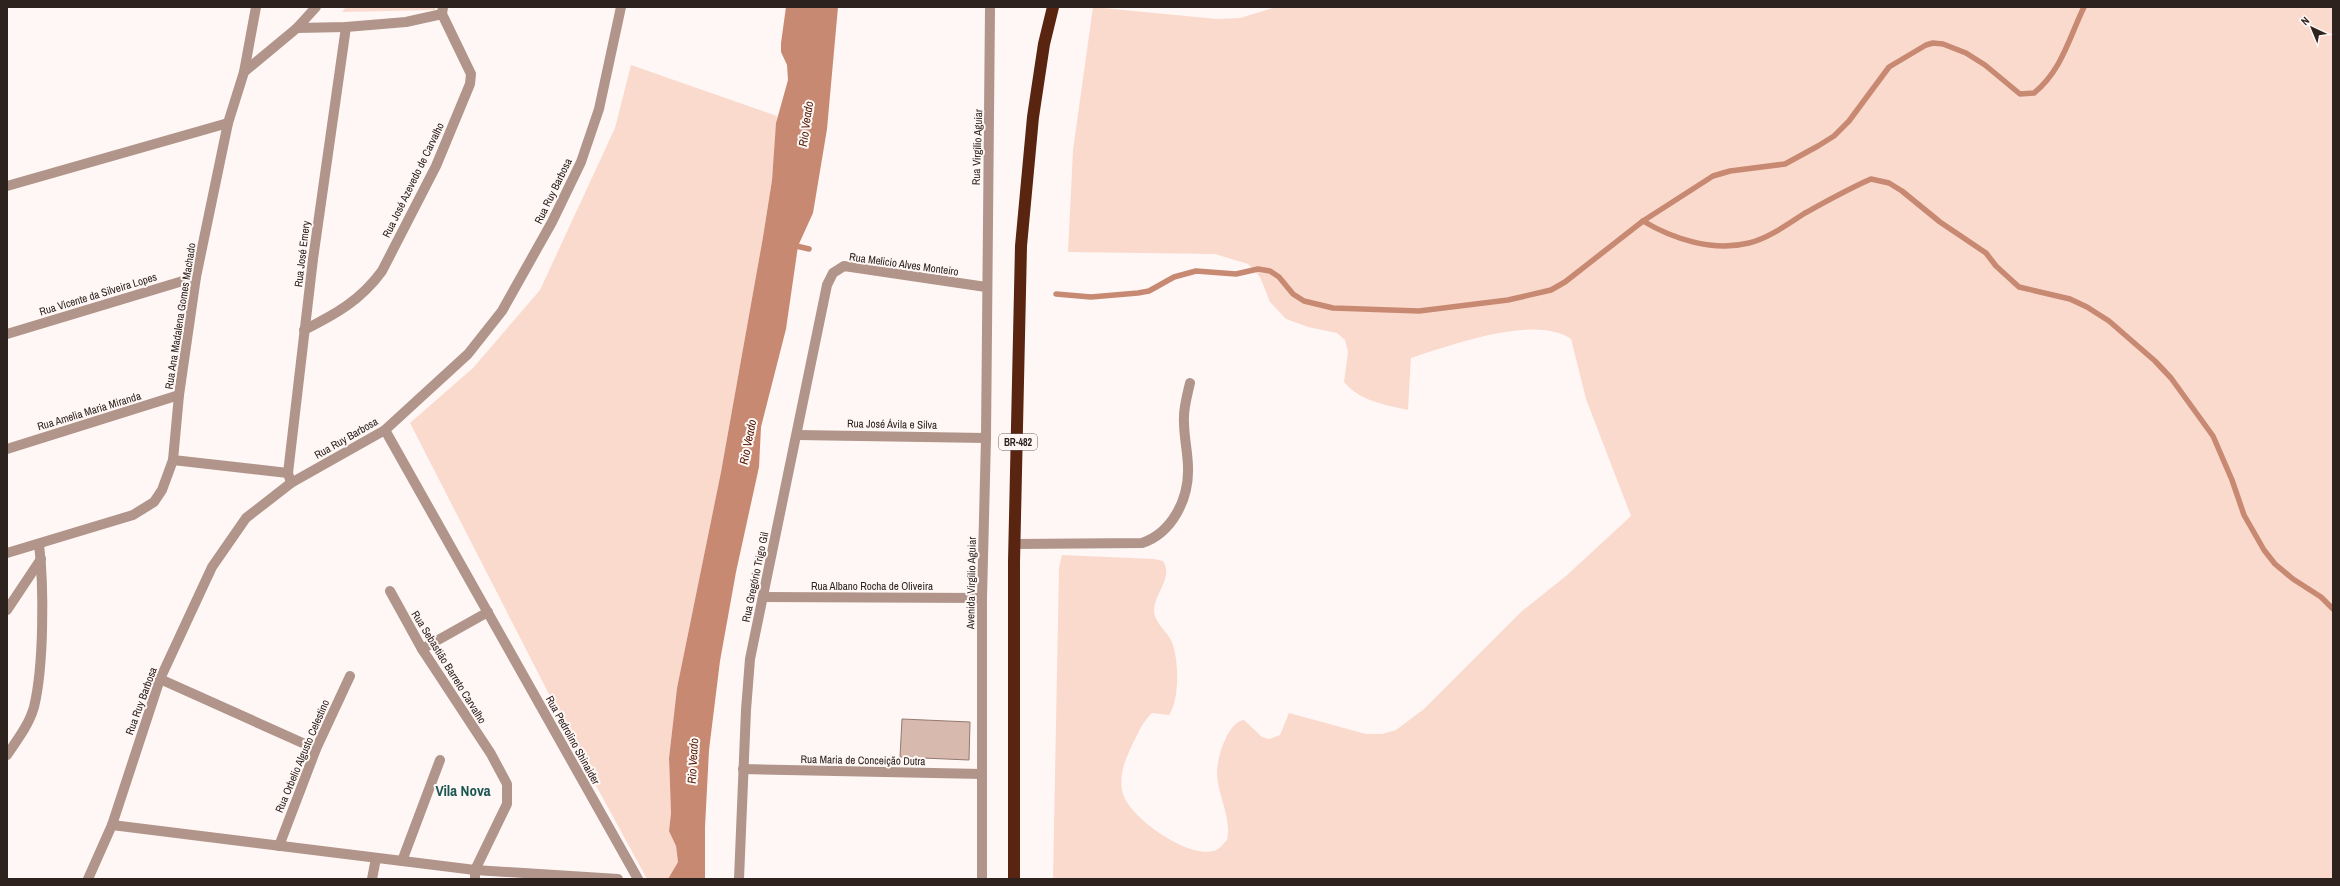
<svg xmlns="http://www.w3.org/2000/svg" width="2340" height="886" viewBox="0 0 2340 886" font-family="'Archivo Narrow',sans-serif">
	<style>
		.green { fill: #fbdace }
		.water { fill: #c88972 }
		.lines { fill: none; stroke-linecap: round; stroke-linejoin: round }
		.stream { stroke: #c88972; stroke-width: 5.5 }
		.building { fill: #d7b9ae; stroke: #95796f }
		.minor { stroke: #b1948a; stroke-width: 10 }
		.highway { stroke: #5a2510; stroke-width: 12 }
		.labels { text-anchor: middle; stroke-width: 4; stroke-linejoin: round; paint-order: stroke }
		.shield { fill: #fef7f5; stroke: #6c625e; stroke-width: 1 }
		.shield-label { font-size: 10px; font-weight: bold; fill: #2e221e }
		.street-label { font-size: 11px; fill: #2e221e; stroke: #fef7f5 }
		.water-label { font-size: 12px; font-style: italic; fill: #501700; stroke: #fef7f5 }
		.district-label { font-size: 15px; font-weight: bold; fill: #1b5653; stroke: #fef7f5 }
	</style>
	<rect width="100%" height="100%" fill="#fef7f5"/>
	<!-- green -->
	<g class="green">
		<polygon points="346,7 435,7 435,10 342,12"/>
		<path d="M1093,7L1217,19L1240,18L1276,7H2333V879H1053L1059,568L1062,555L1154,559L1163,561C1174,578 1154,593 1154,611C1154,621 1166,631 1171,640C1179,656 1180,700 1169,715L1152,713C1143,721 1139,732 1133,743C1126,758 1119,773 1122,790C1126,816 1187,858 1213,851C1219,850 1223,844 1227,840C1232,817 1217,795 1217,772C1217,758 1228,721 1244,720L1262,737L1269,739L1280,735L1289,713L1366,734H1382L1396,730L1424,709L1522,611L1566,576L1631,516L1586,399L1571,339C1535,314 1451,345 1411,358L1408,410C1384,404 1361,402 1344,382L1348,352L1345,340L1337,333L1308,327L1286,319L1270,302L1260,277L1248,264L1215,254L1068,252L1073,150Z"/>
		<polygon points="631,65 777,116 772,180 763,237 721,472 677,688 669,758 671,813 669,831 676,846 678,862 668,879 647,879 594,782 410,423 473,368 540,290 615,128"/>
	</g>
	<!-- water -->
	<polygon class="water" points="786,7 838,7 827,129 813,213 798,246 786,329 761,427 759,467 736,572 720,661 709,750 705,827 705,879 668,879 678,862 676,846 669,831 671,813 669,758 677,688 721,472 763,237 772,180 776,123 788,80 787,65 781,52 781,43"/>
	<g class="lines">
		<!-- stream -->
		<g class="stream">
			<path d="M1643,221C1673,239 1713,252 1749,243C1769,238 1788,224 1805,213C1827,201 1848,189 1871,179L1889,183L1902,191L1940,222L1986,253L1996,266L2019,287L2070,299L2087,307L2109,321L2155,361L2171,378L2213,436L2232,480L2244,515L2264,550L2275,564L2293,579L2321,597L2333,609"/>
			<polyline points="792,245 809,249"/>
			<path d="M1056,294L1091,297L1138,293L1149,291L1174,277L1196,271L1236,274L1258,269L1270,271L1279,277L1293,294L1304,301L1333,308L1419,311L1508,300L1551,290L1565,282L1643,221L1713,176L1730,171L1785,164L1818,146L1834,136L1849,121L1889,67L1926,45L1933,43L1943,44L1966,53L1985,65L2020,94L2034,93C2062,70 2069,38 2084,7"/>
		</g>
	</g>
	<!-- building -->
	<polygon class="building" points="902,719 970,722 969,760 900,757"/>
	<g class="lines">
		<!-- minor -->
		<g class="minor">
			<polyline points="297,28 316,7"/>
			<polyline points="244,72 297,28 346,27 406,22 442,14"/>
			<polyline points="7,186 228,123"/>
			<path d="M304,330C336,314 361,300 382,271L436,166L470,84L471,74L442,14L443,7"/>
			<polyline points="7,334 196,277"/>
			<polyline points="385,430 638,879"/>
			<polyline points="797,435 986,438"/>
			<polyline points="7,449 179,395"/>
			<polyline points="173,460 288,473"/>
			<polyline points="291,483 288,473 313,259 346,27"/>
			<path d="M1014,544L1142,543C1172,533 1189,499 1188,468C1188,453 1184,438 1184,422C1183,409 1187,396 1190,383"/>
			<polyline points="7,553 133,515 154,502 162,490 173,460 179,395 196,277 228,123 244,72 256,7"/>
			<polyline points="390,591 422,649 491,754 507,784 507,804 475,870 475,879"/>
			<polyline points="763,597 982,598"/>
			<polyline points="7,610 41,559"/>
			<polyline points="422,649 488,612"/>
			<polyline points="160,679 316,749"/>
			<path d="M7,755C17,740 29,725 34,707C44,666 44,586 39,544"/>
			<polyline points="743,769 982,774"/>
			<polyline points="112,825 475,870 618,879"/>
			<polyline points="279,846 316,749 350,676"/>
			<polyline points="402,861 440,760"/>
			<polyline points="88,879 112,825 160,679 212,567 246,518 291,483 385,430 468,354 502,311 552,222 581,162 599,109 621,7"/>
			<polyline points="372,879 376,858"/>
			<polyline points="739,879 746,710 750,659 827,285 833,273 844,266 986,287"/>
			<polyline points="982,879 982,598 986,438 990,7"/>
		</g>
		<!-- highway -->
		<polyline class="highway" points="1014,879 1014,562 1021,246 1033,117 1044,44 1053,7"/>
	</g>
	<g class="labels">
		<!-- shield labels -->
		<rect class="shield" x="999" y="434" width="38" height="16" rx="3"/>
		<g class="shield-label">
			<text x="1018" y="446">BR-482</text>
		</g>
		<!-- street labels -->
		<g class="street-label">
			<text transform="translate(977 147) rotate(-88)" y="4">Rua Virgilio Aguiar</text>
			<text transform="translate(413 180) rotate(-64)" y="4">Rua José Azevedo de Carvalho</text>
			<text transform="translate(553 191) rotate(-64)" y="4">Rua Ruy Barbosa</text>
			<text transform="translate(302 254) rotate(-83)" y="4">Rua José Emery</text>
			<text transform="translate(904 264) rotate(8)" y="4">Rua Melicio Alves Monteiro</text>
			<text transform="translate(98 294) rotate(-17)" y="4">Rua Vicente da Silveira Lopes</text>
			<text transform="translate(180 316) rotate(-81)" y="4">Rua Ana Madalena Gomes Machado</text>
			<text transform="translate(89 411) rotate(-17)" y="4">Rua Amelia Maria Miranda</text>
			<text transform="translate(892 424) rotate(1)" y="4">Rua José Ávila e Silva</text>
			<text transform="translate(346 438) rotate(-30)" y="4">Rua Ruy Barbosa</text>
			<text transform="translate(755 577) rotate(-78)" y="4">Rua Gregório Trigo Gil</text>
			<text transform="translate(971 583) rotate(-89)" y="4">Avenida Virgilio Aguiar</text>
			<text x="872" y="590">Rua Albano Rocha de Oliveira</text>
			<text transform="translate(449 667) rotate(58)" y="4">Rua Sebastião Barreto Carvalho</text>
			<text transform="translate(141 701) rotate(-70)" y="4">Rua Ruy Barbosa</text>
			<text transform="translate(573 740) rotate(61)" y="4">Rua Pedrolino Shinaider</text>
			<text transform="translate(302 756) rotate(-67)" y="4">Rua Orbelio Algusto Celestino</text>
			<text transform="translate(863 760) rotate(1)" y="4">Rua Maria de Conceição Dutra</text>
		</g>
		<!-- water labels -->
		<g class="water-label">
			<text transform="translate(806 124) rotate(-82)" y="4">Rio Veado</text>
			<text transform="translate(748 442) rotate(-79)" y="4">Rio Veado</text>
			<text transform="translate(693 761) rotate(-87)" y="4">Rio Veado</text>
		</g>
		<!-- district labels -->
		<g class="district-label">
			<text x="463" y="796">Vila Nova</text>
		</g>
	</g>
	<!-- border -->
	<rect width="2340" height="886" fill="none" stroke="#2e221e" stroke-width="16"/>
	<!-- north arrow -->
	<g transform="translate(2312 28) rotate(316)" stroke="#fef7f5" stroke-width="3" paint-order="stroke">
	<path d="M0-3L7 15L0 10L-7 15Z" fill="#2e221e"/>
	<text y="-6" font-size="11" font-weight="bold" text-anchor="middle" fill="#2e221e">N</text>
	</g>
</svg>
